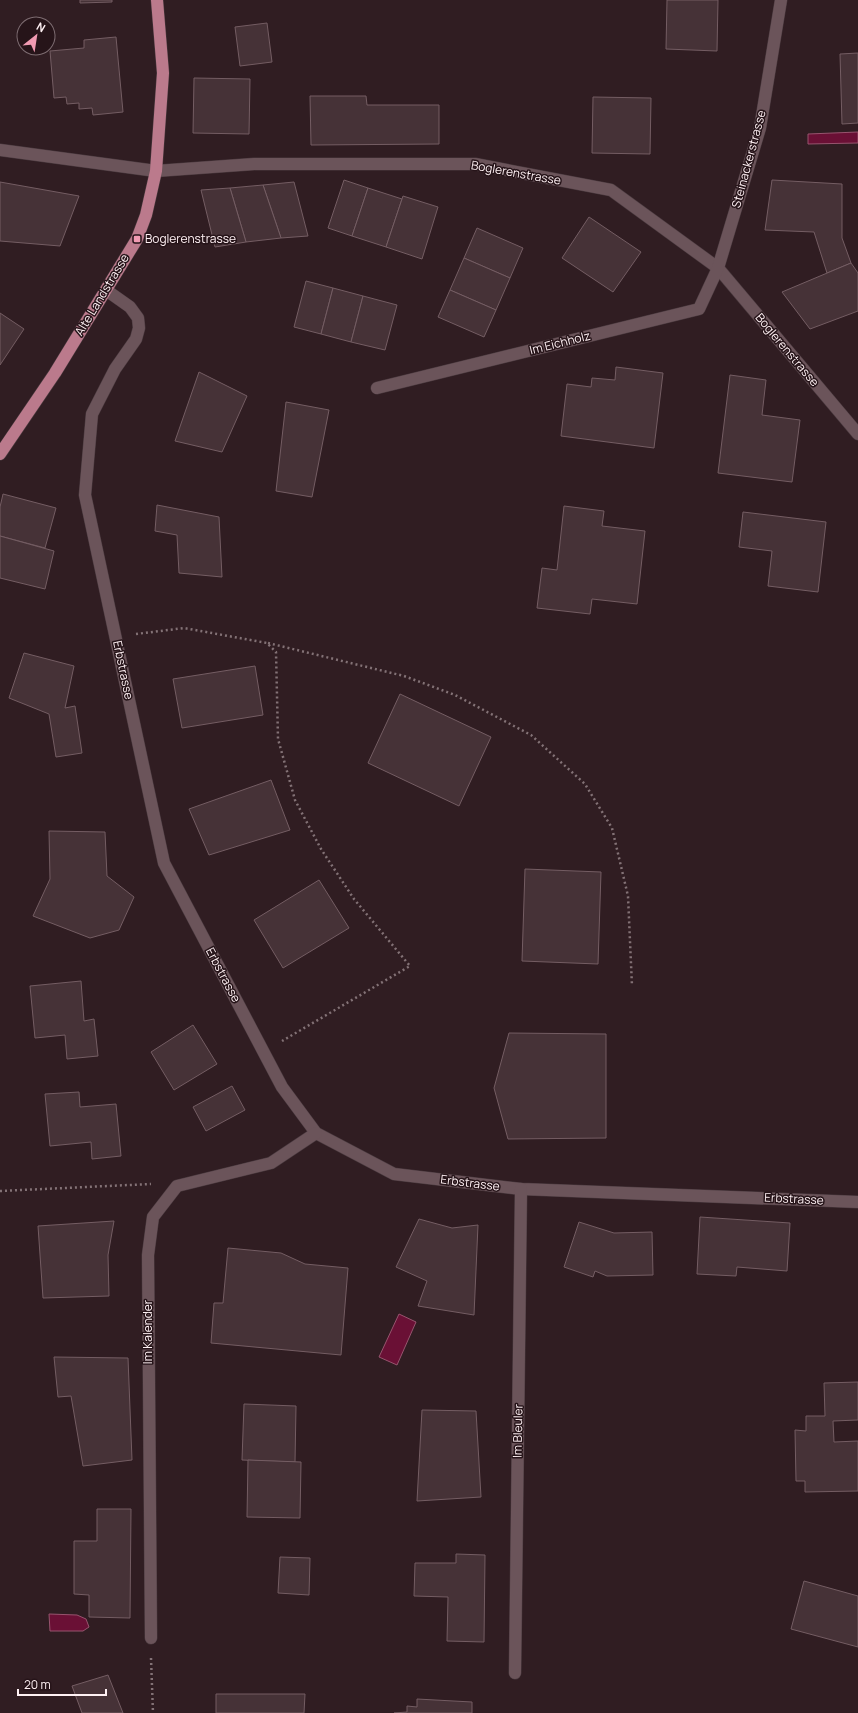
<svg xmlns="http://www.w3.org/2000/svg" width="858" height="1713" viewBox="0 0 858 1713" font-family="Manrope,sans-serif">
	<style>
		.water { fill: #6a1035; stroke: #97546e }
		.building { fill: #463237; stroke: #745d63 }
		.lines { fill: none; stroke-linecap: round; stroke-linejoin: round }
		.minor-casing { stroke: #4a3a3f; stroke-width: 13 }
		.major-casing { stroke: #4a3a3f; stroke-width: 13 }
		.path { stroke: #837276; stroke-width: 2.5; stroke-dasharray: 2 3; stroke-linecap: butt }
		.minor { stroke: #6b545a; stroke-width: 12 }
		.major { stroke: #bb7a8c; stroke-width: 12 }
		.poi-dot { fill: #f19ab2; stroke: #261419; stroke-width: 1.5 }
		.labels { text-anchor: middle; stroke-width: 3; stroke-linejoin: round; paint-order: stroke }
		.street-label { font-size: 12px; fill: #fff1f4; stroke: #261419 }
		.poi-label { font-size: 12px; fill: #fff1f4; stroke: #261419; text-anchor: start }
	</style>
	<rect width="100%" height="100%" fill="#301d22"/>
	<!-- water -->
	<g class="water">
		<polygon points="858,132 858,143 808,144 808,134"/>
		<polygon points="399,1314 416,1322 397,1365 379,1357"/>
		<polygon points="49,1614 77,1615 86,1619 89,1627 83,1631 50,1631"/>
	</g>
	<!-- building -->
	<g class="building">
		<polygon points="80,0 112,0 112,2 80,3"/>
		<polygon points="667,0 718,0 717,51 666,49"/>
		<polygon points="267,23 272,62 240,66 235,27"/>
		<polygon points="116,37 123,112 93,115 92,108 79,109 79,103 67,104 66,97 54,98 50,51 84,48 84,40"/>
		<polygon points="858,53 858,123 842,124 840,54"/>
		<polygon points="194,78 250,79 249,134 193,133"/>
		<polygon points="310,96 366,96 367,105 439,105 439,144 311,145"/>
		<polygon points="593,97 651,98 650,154 592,153"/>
		<polygon points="344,180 368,188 352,236 328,228"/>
		<polygon points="772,180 842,184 842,238 851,263 827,273 814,232 765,230"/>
		<polygon points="0,182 79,196 60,246 0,241"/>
		<polygon points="294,182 308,236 281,238 263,185"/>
		<polygon points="263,185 281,238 246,242 230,188"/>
		<polygon points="230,188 246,242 215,247 201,190"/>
		<polygon points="368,188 402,199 386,247 352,236"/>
		<polygon points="403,196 438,207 422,259 386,247"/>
		<polygon points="589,217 641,252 613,292 562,258"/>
		<polygon points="477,228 523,248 510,278 464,258"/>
		<polygon points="464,258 510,278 496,310 450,290"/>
		<polygon points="851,263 858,273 858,311 810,329 782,292"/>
		<polygon points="306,281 333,288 321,334 294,327"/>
		<polygon points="333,288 363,296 351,342 321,334"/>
		<polygon points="450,290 496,310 484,337 438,317"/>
		<polygon points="363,296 397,305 385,350 351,342"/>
		<polygon points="0,313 24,329 0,365"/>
		<polygon points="616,367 663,373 654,448 561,436 567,384 591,387 592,378 615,380"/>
		<polygon points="199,372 247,396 222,452 175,441"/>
		<polygon points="730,375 766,380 762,415 800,420 792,482 718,473"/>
		<polygon points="286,402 329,410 312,497 276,491"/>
		<polygon points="3,494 56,508 45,548 0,536 0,507"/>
		<polygon points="157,505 219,517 222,577 179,573 177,535 155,531"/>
		<polygon points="564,506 604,511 602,526 645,531 637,604 592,599 590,614 537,608 542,568 557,570"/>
		<polygon points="743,512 826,522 818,592 768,586 772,551 739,547"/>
		<polygon points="0,536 54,551 45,589 0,578"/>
		<polygon points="24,653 74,666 65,708 75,706 82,753 56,757 49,714 9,698"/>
		<polygon points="255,666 263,715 182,728 173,679"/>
		<polygon points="400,694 491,737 459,806 368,763"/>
		<polygon points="271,780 290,830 209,855 189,809"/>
		<polygon points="49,831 105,832 107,876 134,897 119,930 90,938 33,916 50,879"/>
		<polygon points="525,869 601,872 598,964 522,961"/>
		<polygon points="319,880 349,928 283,968 254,920"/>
		<polygon points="81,981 84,1021 94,1019 98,1056 67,1059 65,1035 35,1038 30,986"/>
		<polygon points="193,1025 217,1064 174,1090 151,1052"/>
		<polygon points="509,1033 606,1034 606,1138 508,1139 494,1088"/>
		<polygon points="232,1086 245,1110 206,1131 193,1107"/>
		<polygon points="79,1092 80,1107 116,1104 121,1156 92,1159 91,1142 50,1146 45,1094"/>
		<polygon points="700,1217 790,1223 787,1271 737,1267 736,1276 697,1274"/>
		<polygon points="419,1219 452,1228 478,1225 474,1315 418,1306 427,1281 396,1267"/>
		<polygon points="114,1221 108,1255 109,1296 43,1298 38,1226"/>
		<polygon points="579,1222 614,1233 652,1232 653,1275 607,1276 595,1271 593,1277 564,1267"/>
		<polygon points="228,1248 281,1253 305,1264 348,1268 341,1355 211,1343 214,1303 223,1303"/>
		<polygon points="54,1357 128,1358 132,1460 83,1466 71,1396 58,1397"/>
		<polygon points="858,1382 858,1420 833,1421 834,1442 858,1441 858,1491 805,1492 805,1481 796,1481 795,1430 806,1431 806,1416 825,1416 824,1383"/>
		<polygon points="244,1404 296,1406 295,1462 242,1460"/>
		<polygon points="422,1410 476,1411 481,1497 417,1501"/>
		<polygon points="248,1460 301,1462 300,1518 247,1517"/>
		<polygon points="97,1509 131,1509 130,1618 89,1617 89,1595 74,1594 74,1541 97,1541"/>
		<polygon points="456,1554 485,1555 484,1642 447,1641 448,1597 414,1596 415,1563 456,1563"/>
		<polygon points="280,1557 310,1558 309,1595 278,1593"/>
		<polygon points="804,1581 858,1596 858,1647 791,1629"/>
		<polygon points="108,1675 123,1713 82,1713 72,1686"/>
		<polygon points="216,1694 305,1694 304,1713 216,1713"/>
		<polygon points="417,1699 472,1702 472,1713 394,1713 407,1712 407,1706 417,1707"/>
	</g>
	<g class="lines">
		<!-- minor casing -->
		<g class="minor-casing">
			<g id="minor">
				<polyline points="0,150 156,171 254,164 475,164 611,190 718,268 858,434"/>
				<polyline points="106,290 130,307 138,318 139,328 136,339 115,369 92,414 85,495 164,863 282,1087 316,1133 394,1174 521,1189 858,1202"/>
				<polyline points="377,388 699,309 718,268 760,128 781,0"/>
				<polyline points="151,1638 148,1255 153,1217 177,1186 271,1163 316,1133"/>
				<polyline points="515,1673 521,1189"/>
			</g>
		</g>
		<!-- major casing -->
		<g class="major-casing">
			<polyline id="major" points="0,454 55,373 137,239 146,215 156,171 163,73 157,0"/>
		</g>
		<!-- path -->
		<g class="path">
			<polyline points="136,634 184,628 267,643 276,652 278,739 295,800 321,849 354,899 410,966 282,1041"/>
			<polyline points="268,643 404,676 455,695 531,735 585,784 612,828 628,896 632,986"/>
			<polyline points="0,1191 151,1184"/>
			<polyline points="151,1658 153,1713"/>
		</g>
		<!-- minor -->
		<use href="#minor" class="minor"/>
		<!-- major -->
		<use href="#major" class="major"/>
	</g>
	<!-- markers -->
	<rect class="poi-dot" x="133" y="235" width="8" height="8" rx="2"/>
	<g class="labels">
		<!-- street labels -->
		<g class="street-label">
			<text transform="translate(749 159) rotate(-75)" y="4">Steinackerstrasse</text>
			<text transform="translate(516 173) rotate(10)" y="4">Boglerenstrasse</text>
			<text transform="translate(102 295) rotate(-59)" y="4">Alte Landstrasse</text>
			<text transform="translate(560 343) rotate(-14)" y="4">Im Eichholz</text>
			<text transform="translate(787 350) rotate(50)" y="4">Boglerenstrasse</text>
			<text transform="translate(123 670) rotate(78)" y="4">Erbstrasse</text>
			<text transform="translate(223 975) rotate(62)" y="4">Erbstrasse</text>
			<text transform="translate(470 1183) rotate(7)" y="4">Erbstrasse</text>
			<text transform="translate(794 1199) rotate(3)" y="4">Erbstrasse</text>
			<text transform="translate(148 1332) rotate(-90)" y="4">Im Kalender</text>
			<text transform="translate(518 1431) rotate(-89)" y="4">Im Bleuler</text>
		</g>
		<!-- poi labels -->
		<g class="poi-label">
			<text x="145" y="243">Boglerenstrasse</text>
		</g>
	</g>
	<!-- north arrow -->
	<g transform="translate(36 36) rotate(30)"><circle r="19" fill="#261419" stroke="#7d6c71"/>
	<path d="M0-3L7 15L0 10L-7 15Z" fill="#f19ab2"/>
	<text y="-6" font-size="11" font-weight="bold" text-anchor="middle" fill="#fff1f4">N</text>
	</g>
	<!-- scale -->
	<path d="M18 1689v6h88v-6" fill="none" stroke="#fff1f4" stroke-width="2"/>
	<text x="24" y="1689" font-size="12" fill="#fff1f4" stroke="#261419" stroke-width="3" paint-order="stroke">20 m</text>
</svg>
